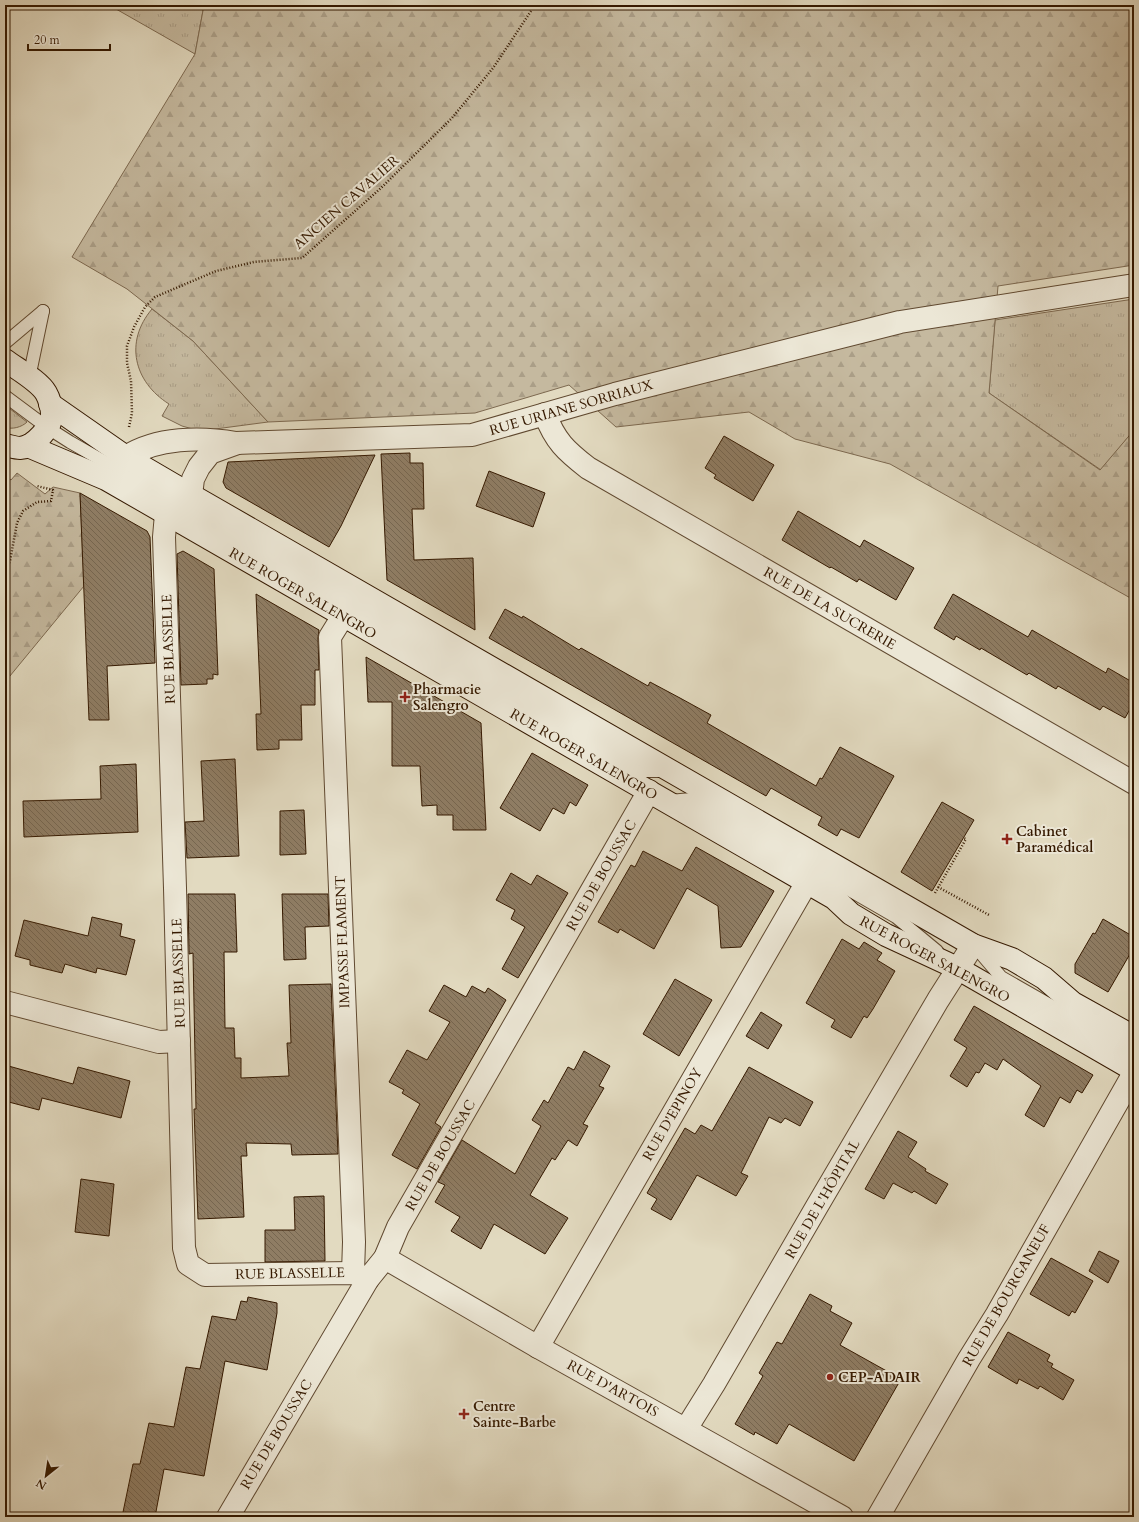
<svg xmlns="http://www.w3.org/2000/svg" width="1139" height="1522" viewBox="0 0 1139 1522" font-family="Cardo,serif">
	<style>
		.grass { fill: url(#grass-tufts); stroke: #7d6950 }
		.forest { fill: url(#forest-firs); stroke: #7d6950 }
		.building { fill: url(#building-back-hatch); stroke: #351900 }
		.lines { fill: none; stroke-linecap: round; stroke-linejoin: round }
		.service-casing { stroke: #604930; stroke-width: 14 }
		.minor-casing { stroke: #604930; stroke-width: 24 }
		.tertiary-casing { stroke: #604930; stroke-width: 24 }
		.secondary-casing { stroke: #351900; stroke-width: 24 }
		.path { stroke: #351900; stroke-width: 2.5; stroke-dasharray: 1 2; stroke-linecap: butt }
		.service { stroke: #ece7d6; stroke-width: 12 }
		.minor { stroke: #ece7d6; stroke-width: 22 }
		.tertiary { stroke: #ece7d6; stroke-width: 22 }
		.secondary { stroke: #ece7d6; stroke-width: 22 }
		.poi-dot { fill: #8f2418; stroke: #ece7d6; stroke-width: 1.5 }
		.labels { text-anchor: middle; stroke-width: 4; stroke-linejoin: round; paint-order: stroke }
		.street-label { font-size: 14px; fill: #351900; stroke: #ece7d6 }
		.poi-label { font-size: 14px; font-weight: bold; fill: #351900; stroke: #ece7d6; text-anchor: start }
	</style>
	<defs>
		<pattern id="grass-tufts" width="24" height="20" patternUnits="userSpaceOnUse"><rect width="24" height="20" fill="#c5b99f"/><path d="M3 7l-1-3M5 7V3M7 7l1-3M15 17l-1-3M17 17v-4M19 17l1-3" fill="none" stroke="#aa9e87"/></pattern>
		<pattern id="forest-firs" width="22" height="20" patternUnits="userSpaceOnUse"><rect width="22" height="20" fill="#c5b99f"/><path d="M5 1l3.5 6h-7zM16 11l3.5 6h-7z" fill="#aa9e87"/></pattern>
		<pattern id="building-back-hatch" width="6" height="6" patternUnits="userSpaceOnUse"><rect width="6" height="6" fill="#8f7d64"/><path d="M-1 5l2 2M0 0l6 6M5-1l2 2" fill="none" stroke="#766650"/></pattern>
	</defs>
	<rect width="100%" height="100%" fill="#e2dac0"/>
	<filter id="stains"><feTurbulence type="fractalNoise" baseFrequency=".005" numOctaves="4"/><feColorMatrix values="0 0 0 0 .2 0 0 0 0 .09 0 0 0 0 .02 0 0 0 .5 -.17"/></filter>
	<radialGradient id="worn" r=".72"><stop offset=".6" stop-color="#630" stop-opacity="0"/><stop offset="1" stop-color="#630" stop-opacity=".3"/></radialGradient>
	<!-- grass -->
	<g class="grass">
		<polygon points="109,5 204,5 195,54"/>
		<polygon points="1134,299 1134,430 1101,470 989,393 995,320"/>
		<path d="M152,309L193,341L268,422L200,431L182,426L162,416L169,404C134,382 124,342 152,309Z"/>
		<path d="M5,405L27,422C22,427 12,430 5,427Z"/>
	</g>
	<!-- forest -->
	<g class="forest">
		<polygon points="204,5 1134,5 1134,265 998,286 989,393 1100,470 1134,430 1134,600 890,464 795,439 749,412 616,427 569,385 475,413 268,422 193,341 127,289 72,257 195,54"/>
		<polygon points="17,473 45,494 53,487 80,493 84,586 5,682 5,476 11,480"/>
	</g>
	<!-- building -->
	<g class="building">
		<polygon points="724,436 774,465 753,501 714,478 716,475 705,468"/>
		<polygon points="410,453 410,463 423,463 424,509 412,509 414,560 473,558 475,630 387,580 381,454"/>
		<polygon points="375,455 341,526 329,547 226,488 223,482 228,462"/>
		<polygon points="489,471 545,493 533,527 476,506"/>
		<polygon points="80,493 147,531 150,537 155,663 107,666 109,720 89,720"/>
		<polygon points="798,511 860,547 864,540 914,568 896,600 859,579 857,582 831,567 830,568 782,540"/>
		<polygon points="183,551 214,569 218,675 213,674 213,679 207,679 207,684 181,685 177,554"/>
		<polygon points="256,594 319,630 318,638 319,670 315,670 315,705 301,705 302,740 279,740 279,749 257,750 256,714 261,714"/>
		<polygon points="953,594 1028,637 1032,630 1106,673 1108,668 1134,683 1134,702 1125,718 1103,706 1100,710 1058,686 1056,689 1029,673 1027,675 981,648 980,650 956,636 954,640 934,628"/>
		<polygon points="505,609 522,618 523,616 579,650 581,648 648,686 650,682 680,698 711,715 707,723 816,786 820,778 822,779 840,747 894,776 859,838 841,829 837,836 818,825 822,817 771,788 766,796 489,638"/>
		<polygon points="366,657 481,723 486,830 453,830 453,815 437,815 437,805 422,806 420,766 392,766 392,702 368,702"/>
		<polygon points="532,753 588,785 576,806 570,802 564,814 553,808 540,831 500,808"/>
		<polygon points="235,759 239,856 187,858 185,822 204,821 201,761"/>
		<polygon points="136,764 138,832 24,837 23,801 101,799 100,766"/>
		<polygon points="942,802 974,820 932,891 901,872"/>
		<polygon points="304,810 306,854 280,855 280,811"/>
		<polygon points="696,847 774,891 741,947 721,948 718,906 687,888 654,949 620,929 618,933 598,922 631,865 635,867 643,851 682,871"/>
		<polygon points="511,873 531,885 537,875 568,893 518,978 502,969 525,927 511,919 515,910 496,900"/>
		<polygon points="188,894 235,894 237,952 224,952 225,1028 234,1028 235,1058 241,1058 241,1078 289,1076 287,1043 291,1043 289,985 331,984 338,1154 292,1155 291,1144 246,1143 247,1156 241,1156 244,1217 198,1219 194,1109 196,1109 193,953 189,954"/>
		<polygon points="282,894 328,894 329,926 305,927 306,959 284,960"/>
		<polygon points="92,917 122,924 120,936 135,940 126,975 97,968 96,973 65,964 62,973 30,965 30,960 15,956 24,920 88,936"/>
		<polygon points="1103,919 1134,937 1134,947 1108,992 1075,973 1075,964 1093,933 1095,934"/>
		<polygon points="842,939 859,949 864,942 882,953 877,960 895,971 873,1009 867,1018 864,1016 851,1038 831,1027 835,1020 806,1003"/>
		<polygon points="675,979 712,1000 679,1056 643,1034"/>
		<polygon points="444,985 466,997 472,986 485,993 488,988 506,1000 435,1123 441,1127 417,1169 392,1155 420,1104 402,1093 404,1090 389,1082 407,1050 427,1060 450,1022 429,1011"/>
		<polygon points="974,1006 1093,1075 1082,1093 1077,1090 1070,1103 1060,1097 1044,1127 1025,1115 1041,1086 1003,1059 997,1070 985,1063 979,1073 976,1072 967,1087 950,1076 967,1048 954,1040"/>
		<polygon points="761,1012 782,1025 768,1049 746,1036"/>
		<polygon points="584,1051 610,1066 599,1086 604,1088 583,1124 588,1126 577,1146 568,1140 555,1160 552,1158 530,1195 568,1218 545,1254 494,1224 481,1249 451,1231 460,1217 435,1202 445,1185 438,1182 462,1140 515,1174 541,1126 532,1120 544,1100 548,1103 568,1067 574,1070"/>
		<polygon points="5,1065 73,1084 78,1067 130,1081 121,1118 42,1098 39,1110 5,1101"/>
		<polygon points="749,1067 813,1102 800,1126 785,1118 781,1123 769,1117 741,1173 748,1176 736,1196 697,1175 671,1220 651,1209 657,1199 647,1193 685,1128 695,1134 701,1125 712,1131"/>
		<polygon points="898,1131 917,1142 908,1157 926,1169 925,1171 948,1184 936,1204 914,1191 912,1193 893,1183 884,1199 865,1189"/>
		<polygon points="81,1179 114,1184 109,1236 75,1232"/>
		<polygon points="324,1196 325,1261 265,1262 265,1230 295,1230 294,1197"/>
		<polygon points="1099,1251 1119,1261 1108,1283 1089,1271"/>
		<polygon points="1051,1258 1093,1281 1075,1313 1072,1311 1069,1316 1030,1294"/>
		<polygon points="810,1294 832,1306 830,1311 852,1323 840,1345 901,1379 854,1461 789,1424 777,1444 755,1432 754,1435 735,1424 763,1376 759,1373 777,1342 782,1344"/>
		<polygon points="248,1297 277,1303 277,1313 267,1370 225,1361 204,1476 164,1469 155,1517 122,1517 133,1464 140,1464 149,1423 174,1427 186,1367 200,1369 212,1316 236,1320 241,1301 247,1302"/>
		<polygon points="1008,1332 1050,1355 1047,1361 1053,1364 1051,1367 1074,1380 1063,1400 1040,1386 1038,1389 1019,1379 1017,1384 988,1367"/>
	</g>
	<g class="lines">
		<!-- service casing -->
		<g class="service-casing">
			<g id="service">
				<polyline points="5,343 43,311"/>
				<polyline points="29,378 43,311"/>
				<polyline points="5,396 48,428 70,442 644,771 664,771"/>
				<polyline points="669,801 692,799 896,917 937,951"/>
				<polyline points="978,950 1001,977 1134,1053"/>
			</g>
		</g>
		<!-- minor casing -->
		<g class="minor-casing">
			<g id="minor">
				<path d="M545,414C555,441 566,451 588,468L1134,783"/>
				<polyline points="166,514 164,537 175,888 184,1248 188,1264 205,1275 353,1273 368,1279"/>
				<polyline points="343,616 330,637 354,1242 353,1273"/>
				<polyline points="5,1002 159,1042 179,1041"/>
				<polyline points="385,1258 538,1347 842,1517"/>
				<polyline points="538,1347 807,882"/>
				<polyline points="686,1429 714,1384 816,1208 938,1000 973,945"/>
				<polyline points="228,1517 368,1279 385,1258 398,1227 649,791"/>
				<polyline points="878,1517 969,1359 997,1314 1134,1073"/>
			</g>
		</g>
		<!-- tertiary casing -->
		<g class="tertiary-casing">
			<g id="tertiary">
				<path d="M126,457C157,437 201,437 236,443L472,435L615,394L900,322L1134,285"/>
				<polyline points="191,495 193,479 199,467 210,453 235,444"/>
			</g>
		</g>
		<!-- secondary casing -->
		<g class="secondary-casing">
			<g id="secondary">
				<path d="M5,360C17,369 39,381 46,393C49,398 52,408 52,414C52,427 34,447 20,448C15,448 10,446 5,445"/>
				<polyline points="50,404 126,457 191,495 973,945 1012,959 1044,978 1073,1003 1134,1037"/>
				<polyline points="28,446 106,479 834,898 851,914 886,935 957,968 1134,1070"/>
			</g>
		</g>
		<!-- path -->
		<g class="path">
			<polyline points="129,427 132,413 131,381 127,363 127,346 134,327 145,307 155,297 216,271 254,262 302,258 381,188 452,118 493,68 535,5"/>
			<polyline points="5,571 10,561 17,523 23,511 37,502 51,501 53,490 37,486"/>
			<polyline points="938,887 989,915"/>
			<polyline points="935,893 966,839 963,838"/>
		</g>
		<!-- service -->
		<use href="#service" class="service"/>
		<!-- minor -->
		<use href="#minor" class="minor"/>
		<!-- tertiary -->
		<use href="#tertiary" class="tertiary"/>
		<!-- secondary -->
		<use href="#secondary" class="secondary"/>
	</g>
	<!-- markers -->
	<g class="poi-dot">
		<path d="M403 691h4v4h4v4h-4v4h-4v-4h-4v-4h4z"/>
		<path d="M1005 833h4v4h4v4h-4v4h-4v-4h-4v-4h4z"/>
		<circle cx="830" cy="1377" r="4"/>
		<path d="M462 1408h4v4h4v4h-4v4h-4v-4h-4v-4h4z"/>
	</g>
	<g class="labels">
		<!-- street labels -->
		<g class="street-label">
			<text transform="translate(346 202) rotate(-41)" y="5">ANCIEN CAVALIER</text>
			<text transform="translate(571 407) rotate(-16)" y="5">RUE URIANE SORRIAUX</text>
			<text transform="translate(303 593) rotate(30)" y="5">RUE ROGER SALENGRO</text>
			<text transform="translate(830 608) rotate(30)" y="5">RUE DE LA SUCRERIE</text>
			<text transform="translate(168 649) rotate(-92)" y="5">RUE BLASSELLE</text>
			<text transform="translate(584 754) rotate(30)" y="5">RUE ROGER SALENGRO</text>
			<text transform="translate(601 875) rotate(-60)" y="5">RUE DE BOUSSAC</text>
			<text transform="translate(342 942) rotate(-92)" y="5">IMPASSE FLAMENT</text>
			<text transform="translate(935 959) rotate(28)" y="5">RUE ROGER SALENGRO</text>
			<text transform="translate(178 973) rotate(-92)" y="5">RUE BLASSELLE</text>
			<text transform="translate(672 1114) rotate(-60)" y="5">RUE D'EPINOY</text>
			<text transform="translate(440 1155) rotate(-60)" y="5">RUE DE BOUSSAC</text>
			<text transform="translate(822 1199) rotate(-60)" y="5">RUE DE L'HÔPITAL</text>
			<text transform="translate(290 1273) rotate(-1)" y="5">RUE BLASSELLE</text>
			<text transform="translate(1006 1295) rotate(-60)" y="5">RUE DE BOURGANEUF</text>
			<text transform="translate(613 1388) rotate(29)" y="5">RUE D'ARTOIS</text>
			<text transform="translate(276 1434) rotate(-59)" y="5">RUE DE BOUSSAC</text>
		</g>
		<!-- poi labels -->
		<g class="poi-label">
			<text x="413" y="694">Pharmacie<tspan x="413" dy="16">Salengro</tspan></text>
			<text x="1016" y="836">Cabinet<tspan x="1016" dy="16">Paramédical</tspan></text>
			<text x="838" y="1382">CEP-ADAIR</text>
			<text x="473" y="1411">Centre<tspan x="473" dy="16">Sainte-Barbe</tspan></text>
		</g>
	</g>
	<!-- margin -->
	<rect width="1139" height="1522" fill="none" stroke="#e2dac0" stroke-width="20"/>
	<rect x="6" y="6" width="1127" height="1510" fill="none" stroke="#351900" stroke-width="2"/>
	<rect x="10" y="10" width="1119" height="1502" fill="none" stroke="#351900"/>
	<!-- north arrow -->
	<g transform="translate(46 1476) rotate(210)" stroke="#ece7d6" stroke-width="3" paint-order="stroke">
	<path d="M0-3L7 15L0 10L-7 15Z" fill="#351900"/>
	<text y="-6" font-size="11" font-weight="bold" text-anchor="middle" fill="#351900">N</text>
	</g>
	<!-- scale -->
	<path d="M28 44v6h82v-6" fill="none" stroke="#351900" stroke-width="2"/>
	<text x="34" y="44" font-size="12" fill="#351900" stroke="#ece7d6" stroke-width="3" paint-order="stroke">20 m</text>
	<rect width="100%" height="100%" filter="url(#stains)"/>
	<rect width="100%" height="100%" fill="url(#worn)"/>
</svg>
